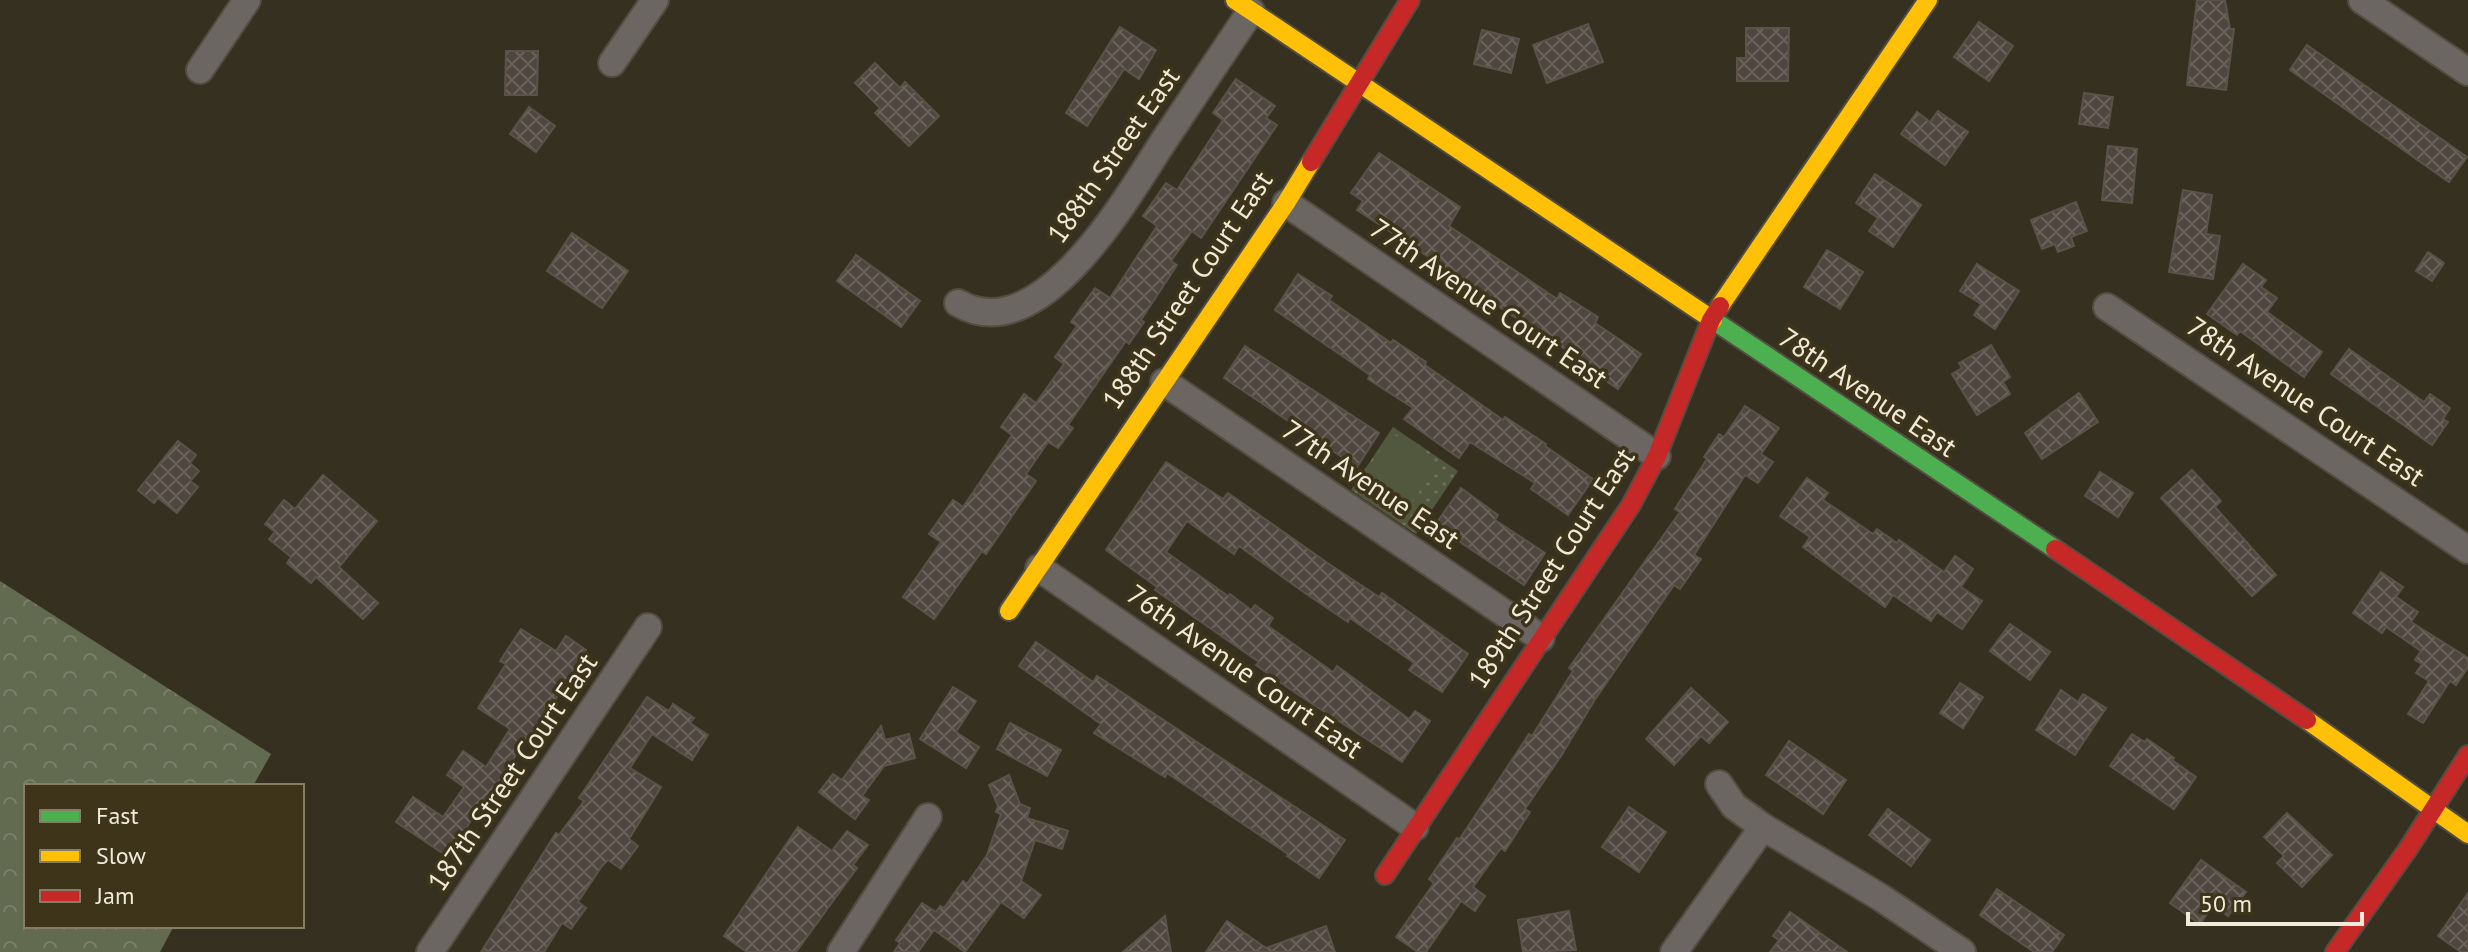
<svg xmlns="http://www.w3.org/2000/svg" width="2468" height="952" viewBox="0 0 2468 952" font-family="'PT Sans',sans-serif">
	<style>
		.forest { fill: url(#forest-crowns) }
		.park { fill: url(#park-dots) }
		.garden { fill: #51583e }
		.building { fill: url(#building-cross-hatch); stroke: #5b524a; stroke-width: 2 }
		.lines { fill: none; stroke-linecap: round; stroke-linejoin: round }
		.street-casing { stroke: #524d40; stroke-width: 30 }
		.fast-casing { stroke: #524d40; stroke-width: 22 }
		.slow-casing { stroke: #524d40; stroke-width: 22 }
		.jam-casing { stroke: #524d40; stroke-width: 22 }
		.street { stroke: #6c6662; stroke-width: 26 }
		.fast { stroke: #4caf50; stroke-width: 18 }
		.slow { stroke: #ffc107; stroke-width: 18 }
		.jam { stroke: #c62828; stroke-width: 18 }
		.labels { text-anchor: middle; stroke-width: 7; stroke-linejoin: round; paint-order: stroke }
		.street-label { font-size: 28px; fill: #f0eada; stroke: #3e3419 }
	</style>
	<defs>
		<pattern id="forest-crowns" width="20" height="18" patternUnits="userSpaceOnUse" patternTransform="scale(2)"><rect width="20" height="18" fill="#626a4f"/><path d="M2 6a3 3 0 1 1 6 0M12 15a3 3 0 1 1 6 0" fill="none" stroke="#797f68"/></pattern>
		<pattern id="park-dots" width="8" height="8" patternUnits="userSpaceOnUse" patternTransform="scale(2)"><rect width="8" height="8" fill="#51583e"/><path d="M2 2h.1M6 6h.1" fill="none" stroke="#6a7059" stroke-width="1.8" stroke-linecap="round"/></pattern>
		<pattern id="building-cross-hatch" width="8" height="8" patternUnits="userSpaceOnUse" patternTransform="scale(2)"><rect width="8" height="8" fill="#4f463f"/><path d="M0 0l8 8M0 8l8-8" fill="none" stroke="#69615a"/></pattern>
	</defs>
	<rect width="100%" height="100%" fill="#363021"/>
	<!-- forest -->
	<polygon class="forest" points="0,581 271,754 253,786 26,786 26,926 174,926 160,952 0,952"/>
	<!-- park -->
	<polygon class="park" points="1393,427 1458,471 1416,534 1351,490"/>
	<!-- garden -->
	<polygon class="garden" points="1392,433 1438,464 1408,508 1362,478"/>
	<!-- building -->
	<g class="building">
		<polygon points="2197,0 2225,0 2230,29 2234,29 2226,90 2187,85"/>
		<polygon points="1979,22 2013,46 1989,81 1954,57"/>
		<polygon points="1588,24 1603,62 1547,83 1533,45"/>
		<polygon points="1120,27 1156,50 1139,79 1124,69 1087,126 1066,113"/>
		<polygon points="1746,28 1789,28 1788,81 1737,81 1737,58 1746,58"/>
		<polygon points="1482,30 1519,39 1511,73 1474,64"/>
		<polygon points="2307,45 2467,157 2449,182 2290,70"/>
		<polygon points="506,51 538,51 537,95 505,95"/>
		<polygon points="875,63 900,88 905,82 939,116 909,146 875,113 880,108 855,83"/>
		<polygon points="1236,79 1275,106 1266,118 1277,125 1201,238 1192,231 1171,261 1177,265 1141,320 1144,322 1129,344 1126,341 1068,425 1073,428 1058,448 1048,442 1026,474 1036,481 986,554 982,551 934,619 903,597 941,542 929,534 953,500 963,507 1012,435 1001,427 1024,394 1036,403 1064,364 1055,357 1077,326 1071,322 1095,288 1110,298 1157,226 1143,216 1166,183 1177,190 1223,120 1213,113"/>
		<polygon points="2084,93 2113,97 2108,128 2079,124"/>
		<polygon points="529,107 555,126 536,152 510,134"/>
		<polygon points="1938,111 1968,132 1945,165 1901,134 1917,112 1930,122"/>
		<polygon points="2108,146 2137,149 2132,203 2102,200"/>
		<polygon points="1379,153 1460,207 1449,226 1557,299 1560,293 1598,317 1595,323 1641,354 1618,389 1580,363 1582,360 1474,291 1436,265 1438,263 1357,210 1363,201 1351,193"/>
		<polygon points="1875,174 1921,205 1893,247 1869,231 1878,218 1856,203"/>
		<polygon points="2183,190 2212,195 2206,234 2220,236 2213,279 2169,272"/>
		<polygon points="2076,202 2087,231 2071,237 2074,246 2058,252 2055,244 2042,249 2031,220"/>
		<polygon points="572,233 628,271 602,308 547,271"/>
		<polygon points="1827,250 1863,272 1840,309 1804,287"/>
		<polygon points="2428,252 2444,263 2432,281 2416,271"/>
		<polygon points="856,255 920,301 901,327 837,281"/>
		<polygon points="1977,264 2019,291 1995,329 1974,315 1981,304 1960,291"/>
		<polygon points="2243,264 2266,280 2261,287 2277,298 2267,312 2322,352 2304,377 2240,331 2237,335 2207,314"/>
		<polygon points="1298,274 1332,296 1329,300 1391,343 1393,340 1426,362 1425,365 1503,420 1505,417 1546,444 1545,446 1593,479 1568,515 1531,489 1535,483 1470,442 1459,458 1404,419 1413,408 1368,379 1370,375 1275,310"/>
		<polygon points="1991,345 2010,377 2003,382 2010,394 1977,415 1952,374 1962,368 1959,363"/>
		<polygon points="1245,346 1379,433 1357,467 1224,378"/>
		<polygon points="2349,349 2424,402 2430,394 2450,408 2443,419 2448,422 2432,445 2331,374"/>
		<polygon points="2079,393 2098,422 2042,459 2025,433"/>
		<polygon points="1745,406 1779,428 1761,454 1773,462 1758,483 1745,475 1694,555 1701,559 1680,589 1674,585 1594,701 1561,756 1525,809 1530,812 1505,851 1501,848 1473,887 1485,896 1475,911 1461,901 1426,952 1418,952 1396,937 1434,883 1429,879 1457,838 1459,840 1529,734 1532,736 1573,671 1569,668 1680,512 1675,509 1707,459 1704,457 1719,434 1724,437"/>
		<polygon points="178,441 196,455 190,463 199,471 190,481 198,487 177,513 158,498 154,503 138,490"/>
		<polygon points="1166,462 1223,499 1228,493 1329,564 1379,597 1382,593 1468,654 1442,692 1409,670 1414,663 1350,618 1348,622 1305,593 1239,546 1234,554 1187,521 1166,552 1228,596 1230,594 1251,610 1255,605 1273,618 1268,626 1333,672 1337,666 1409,719 1415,711 1430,721 1402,762 1297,694 1256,665 1259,662 1155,590 1157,587 1106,550"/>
		<polygon points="2192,470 2221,501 2215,507 2276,575 2252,596 2161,498"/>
		<polygon points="2100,472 2133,493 2118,517 2085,496"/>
		<polygon points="323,475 377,521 339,567 378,603 363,619 316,577 311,583 287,563 291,557 269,539 275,532 265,524 284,500 295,509"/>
		<polygon points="1807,478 1828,493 1823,500 1873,534 1877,529 1897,543 1899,540 1944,572 1955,556 1973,569 1961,587 1982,601 1962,629 1937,612 1931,621 1893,595 1885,607 1803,547 1810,537 1780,516"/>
		<polygon points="1461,488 1498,515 1495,520 1545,553 1524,585 1435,525"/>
		<polygon points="2381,572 2403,587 2396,597 2418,612 2411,622 2468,658 2468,667 2456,685 2450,681 2423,723 2408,714 2429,681 2416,673 2422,664 2415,660 2421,651 2386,627 2382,633 2353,613"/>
		<polygon points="2010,624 2050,652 2030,680 1990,651"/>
		<polygon points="521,629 556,651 566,636 586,650 529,742 525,740 487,802 485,800 447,856 396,822 413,797 443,817 464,787 447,775 463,751 486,767 510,729 478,708 506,664 500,661"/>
		<polygon points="1036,642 1093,682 1097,676 1345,840 1319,878 1287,856 1288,854 1167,773 1165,777 1094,733 1101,724 1019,666"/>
		<polygon points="1960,683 1983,697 1963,728 1940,713"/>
		<polygon points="953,687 976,701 956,732 979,747 966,768 920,739"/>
		<polygon points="1691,688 1728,722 1709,743 1701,736 1674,765 1646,739"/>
		<polygon points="2061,690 2078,702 2083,694 2106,708 2075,755 2036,730"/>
		<polygon points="647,697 669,711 673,704 694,718 690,723 708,735 692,760 652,734 630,768 661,787 629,839 638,846 621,869 608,860 602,866 578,902 586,908 571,929 562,923 544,952 481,952 556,833 559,835 584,801 579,798"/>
		<polygon points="1010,723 1061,750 1047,776 997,749"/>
		<polygon points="881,726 885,740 909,734 915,758 884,766 862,796 869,800 855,819 819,792 833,774 842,780"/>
		<polygon points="2132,734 2145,742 2147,739 2174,758 2172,760 2196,777 2174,809 2110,766"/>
		<polygon points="1789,741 1846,780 1823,814 1766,775"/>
		<polygon points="1009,775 1020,804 1030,808 1027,818 1068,831 1062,849 1035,840 1021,881 1041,895 1024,918 1001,902 965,952 934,930 918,952 894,952 900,943 896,940 922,903 936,912 940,906 944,908 963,881 967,884 987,855 1001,814 996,812 998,806 989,785"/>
		<polygon points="1629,807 1666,832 1639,872 1602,847"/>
		<polygon points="1888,809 1930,840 1911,866 1869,835"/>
		<polygon points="2287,813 2332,855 2302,887 2277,863 2284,856 2264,837"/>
		<polygon points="798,827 832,851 847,831 868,845 853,865 857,868 796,952 747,952 724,936"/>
		<polygon points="2201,860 2246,892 2228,916 2213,905 2200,924 2170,903"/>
		<polygon points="1997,889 2064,935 2052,952 2034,952 1980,915"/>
		<polygon points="2468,893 2468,952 2461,952 2438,936"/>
		<polygon points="1569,911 1576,950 1523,952 1518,920"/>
		<polygon points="1790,912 1847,952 1770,952 1779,940 1773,936"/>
		<polygon points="1165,916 1171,952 1123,952"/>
		<polygon points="1227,921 1266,948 1326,926 1335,952 1206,952"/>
	</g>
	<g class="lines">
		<!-- street casing -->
		<g class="street-casing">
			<g id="street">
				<polyline points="2362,0 2468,72"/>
				<polyline points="612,63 655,0"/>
				<polyline points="200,70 247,0"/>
				<polyline points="1286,203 1657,456"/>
				<path d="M958,303C1041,352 1129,194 1165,139C1194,96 1222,54 1251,11"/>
				<polyline points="2107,307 2468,550"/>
				<polyline points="1164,382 1541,638"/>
				<polyline points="1039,568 1415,827"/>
				<polyline points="1719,784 1734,806 1763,827 1880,897 1962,952"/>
				<polyline points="430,952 648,627"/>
				<polyline points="841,952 928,817"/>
				<polyline points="1674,952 1763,827"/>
			</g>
		</g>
		<!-- fast casing -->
		<g class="fast-casing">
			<polyline id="fast" points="1713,320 2055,549"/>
		</g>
		<!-- slow casing -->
		<g class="slow-casing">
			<g id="slow">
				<polyline points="1235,0 1713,320"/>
				<polyline points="1720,306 1928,0"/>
				<polyline points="1009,611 1286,203 1311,162"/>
				<polyline points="2307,720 2468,834"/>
			</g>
		</g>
		<!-- jam casing -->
		<g class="jam-casing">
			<g id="jam">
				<polyline points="1311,162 1410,0"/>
				<polyline points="2055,549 2307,720"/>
				<polyline points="1385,875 1631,505 1657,456 1711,320 1720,306"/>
				<polyline points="2335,952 2408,849 2468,755"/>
			</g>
		</g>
		<!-- street -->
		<use href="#street" class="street"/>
		<!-- fast -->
		<use href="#fast" class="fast"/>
		<!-- slow -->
		<use href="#slow" class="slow"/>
		<!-- jam -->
		<use href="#jam" class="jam"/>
	</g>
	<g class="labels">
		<!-- street labels -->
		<g class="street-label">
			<text transform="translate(1113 155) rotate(-55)" y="10">188th Street East</text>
			<text transform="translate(1187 290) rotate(-56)" y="10">188th Street Court East</text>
			<text transform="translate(1489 303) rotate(34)" y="10">77th Avenue Court East</text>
			<text transform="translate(1868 392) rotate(34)" y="10">78th Avenue East</text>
			<text transform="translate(2306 401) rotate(34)" y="10">78th Avenue Court East</text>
			<text transform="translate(1371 484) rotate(34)" y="10">77th Avenue East</text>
			<text transform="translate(1551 568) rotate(-57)" y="10">189th Street Court East</text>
			<text transform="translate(1245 671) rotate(35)" y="10">76th Avenue Court East</text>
			<text transform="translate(512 772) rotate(-56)" y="10">187th Street Court East</text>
		</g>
	</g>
	<!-- legend -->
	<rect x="24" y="784" width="280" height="144" fill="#3e3419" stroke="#857d66" stroke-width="2"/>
	<rect x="40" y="810" width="40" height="12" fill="#4caf50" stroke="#857d66" stroke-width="2"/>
	<text x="96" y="824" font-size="24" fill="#f0eada">Fast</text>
	<rect x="40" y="850" width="40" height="12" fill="#ffc107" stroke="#857d66" stroke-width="2"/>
	<text x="96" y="864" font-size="24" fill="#f0eada">Slow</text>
	<rect x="40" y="890" width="40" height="12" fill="#c62828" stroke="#857d66" stroke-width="2"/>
	<text x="96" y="904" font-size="24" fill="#f0eada">Jam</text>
	<!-- scale -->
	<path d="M2188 912v12h174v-12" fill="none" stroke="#f0eada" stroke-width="4"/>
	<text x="2200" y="912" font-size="24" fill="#f0eada" stroke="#3e3419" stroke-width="6" paint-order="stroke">50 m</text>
</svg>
